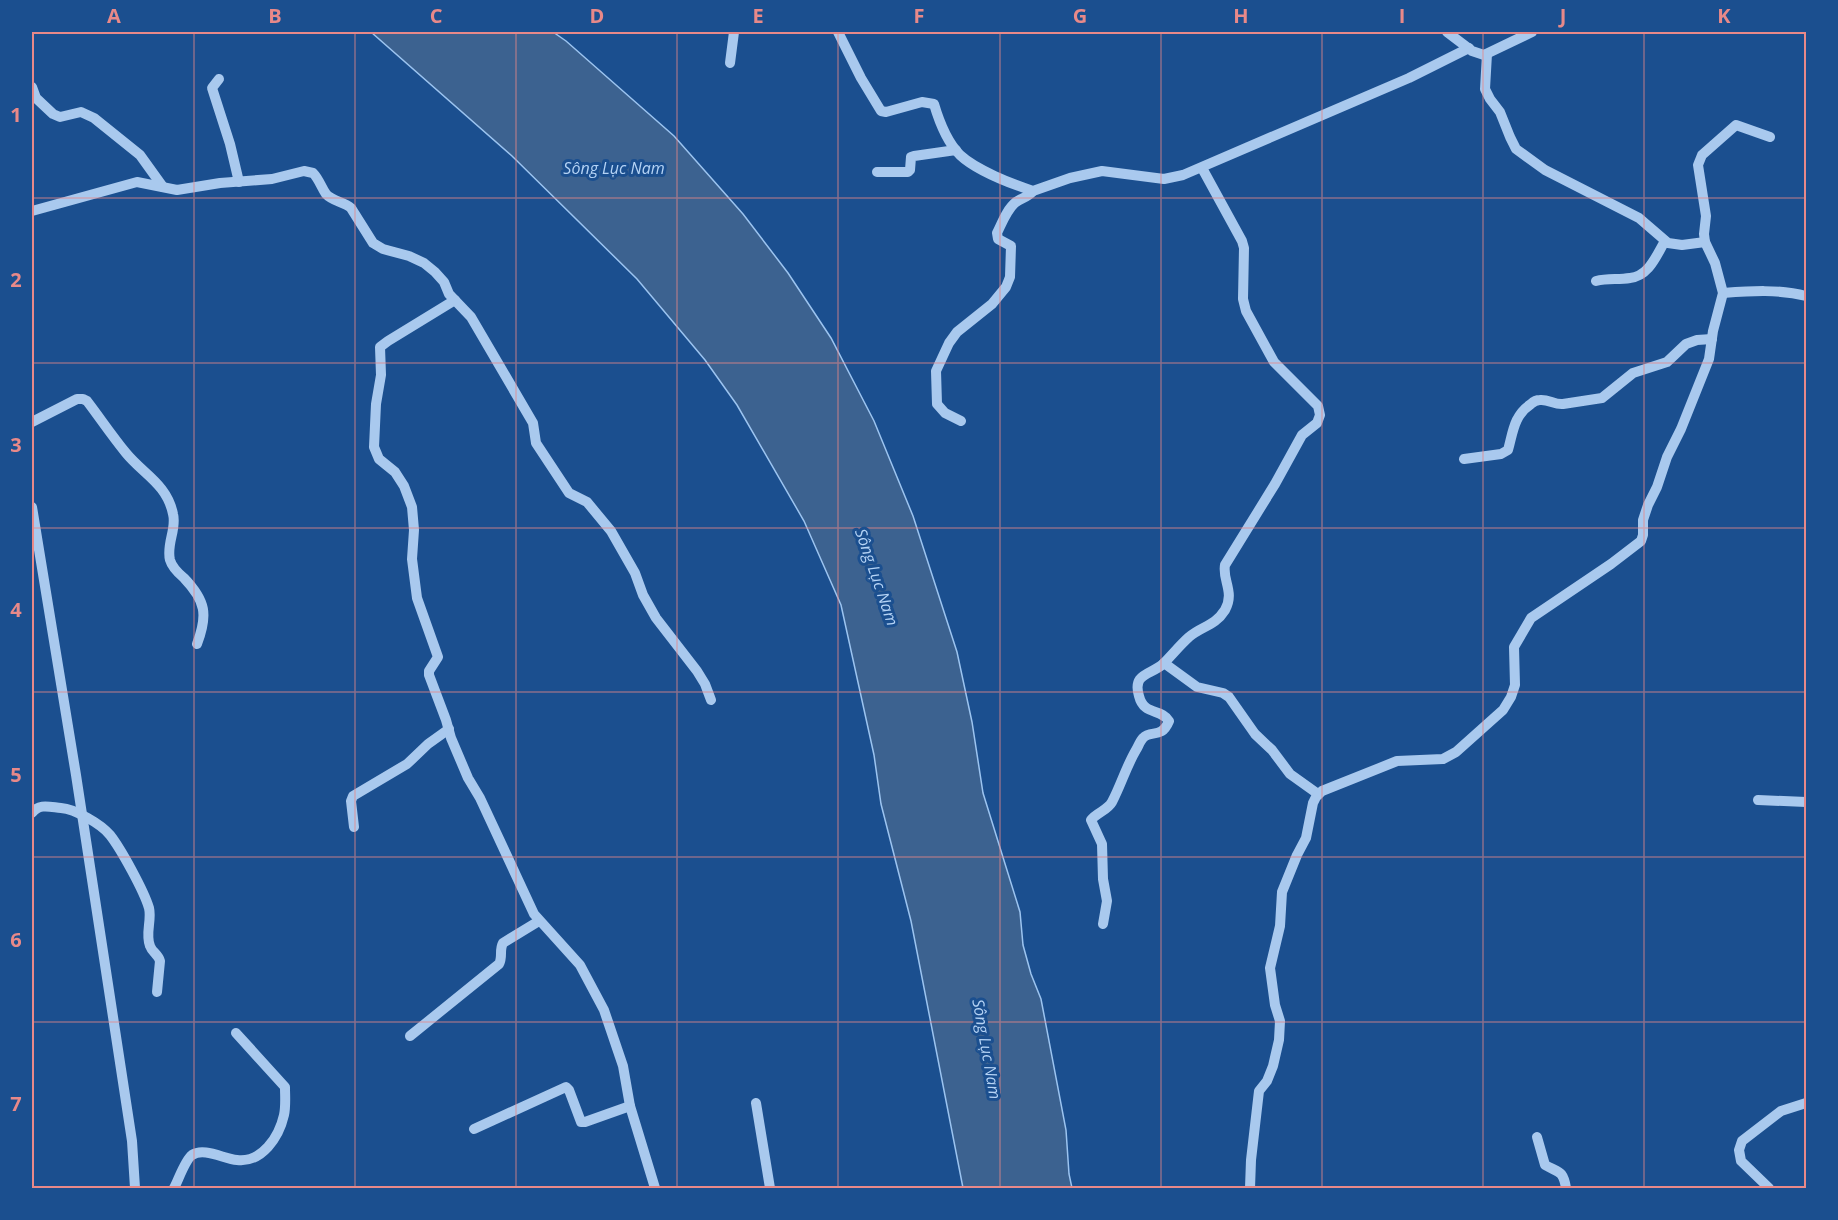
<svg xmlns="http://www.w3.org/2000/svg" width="1838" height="1220" viewBox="0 0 1838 1220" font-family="'Open Sans',sans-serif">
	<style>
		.water { fill: #3c6290; stroke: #9cc4f0; stroke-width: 1.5 }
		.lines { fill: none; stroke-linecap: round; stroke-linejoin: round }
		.minor { stroke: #a9c9ee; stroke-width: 10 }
		.grid { fill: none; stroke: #e88989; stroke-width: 1.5; stroke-opacity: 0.55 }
		.labels { text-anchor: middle; stroke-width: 6; stroke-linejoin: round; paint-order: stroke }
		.water-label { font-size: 16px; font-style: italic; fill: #b5d3f5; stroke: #1b4f8f }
		.neatline { fill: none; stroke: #e88989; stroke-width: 2 }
		.grid-label { font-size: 20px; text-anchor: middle; font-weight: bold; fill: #e88989 }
	</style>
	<rect width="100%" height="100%" fill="#1b4f8f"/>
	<!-- water -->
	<polygon class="water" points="371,32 553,32 566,41 674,136 743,214 788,273 831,338 874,421 913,516 957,652 972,722 983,793 1020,912 1023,945 1031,974 1041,999 1066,1130 1069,1174 1072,1188 963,1188 911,921 881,804 874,755 841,605 804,521 737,405 705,360 637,279 512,156"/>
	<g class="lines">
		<!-- minor -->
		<g class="minor">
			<path d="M838,32L861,78L881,111L886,112L922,102L934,104C939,121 947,142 960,155C976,170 1012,184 1033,191L1070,178L1102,171L1164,179L1183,175L1409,78L1469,48"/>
			<polyline points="1447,32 1472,51 1484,55 1532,32"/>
			<polyline points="1487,54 1485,89 1490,99 1500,112 1510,137 1516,149 1545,170 1639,218 1668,243 1682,245 1705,242"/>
			<polyline points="730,63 734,32"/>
			<polyline points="219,79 212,88 230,144 239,182"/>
			<polyline points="32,87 36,98 53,114 60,117 81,112 94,118 140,155 163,187"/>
			<polyline points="877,172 908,172 910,170 911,157 914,156 956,150"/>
			<path d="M32,211L137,182L177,190L220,183L272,179L304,171L313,173C319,179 321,187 326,194C332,201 344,202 351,208L373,243L383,249L409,256L424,263L435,272L444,282L449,294L471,317L533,423L536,443L569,493L587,502L611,531L635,573L643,595L656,618L697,671L705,684L711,700"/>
			<path d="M1596,281C1608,278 1618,280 1630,278C1649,276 1656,256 1665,241"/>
			<path d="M1723,293C1751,291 1779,289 1806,296"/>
			<polyline points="455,300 388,341 380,347 381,375 376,404 374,447 379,459 395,472 404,486 412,507 414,530 412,559 417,598 438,657 429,671 429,675 446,720 451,738 468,778 480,798 534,914 580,965 604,1010 623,1066 630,1106 655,1188"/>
			<path d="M961,421L945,413L937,404L936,371L949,343L957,332L992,304L1006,287L1010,277L1011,246L998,239L997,233C1002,223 1007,209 1016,202C1022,198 1028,197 1033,191"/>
			<path d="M32,422L77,399H83L87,401C100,418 112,436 126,453C143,474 167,484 173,514C177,529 166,544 170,560C172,567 178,573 184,578C206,601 208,615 197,644"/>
			<path d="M1464,459L1501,454L1508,450C1513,432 1514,415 1531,404C1533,402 1537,400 1540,400C1548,399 1555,405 1563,404L1602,398L1633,373L1667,362L1686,344L1697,340L1712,339"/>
			<polyline points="32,507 76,775 132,1141 135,1188"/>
			<polyline points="1164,663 1197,687 1223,693 1229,697 1255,734 1272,750 1290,774 1318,794"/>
			<polyline points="1758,800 1806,802"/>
			<path d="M32,813C39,803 50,807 61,808C75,809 101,824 110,835C121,849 144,891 149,908C152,920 145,934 150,946C152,952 158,954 160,961L157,992"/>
			<polyline points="354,827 351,801 353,796 407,764 428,744 449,729"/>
			<path d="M1103,924L1107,901L1103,879L1102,844L1091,820C1097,812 1107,811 1112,802C1121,785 1126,767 1136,750C1138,747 1140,741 1143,738C1151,729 1161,740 1169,721C1161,708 1144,716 1139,696C1132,673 1151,675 1163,664C1172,655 1180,645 1189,637C1202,626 1215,626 1225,610C1235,592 1222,580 1225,565L1275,484L1302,435L1317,423L1320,415L1318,406L1274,362L1246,311L1243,299L1244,248L1242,241L1202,168"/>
			<path d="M410,1036L499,964C503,957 499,950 503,943L539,921"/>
			<polyline points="756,1103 770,1188"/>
			<polyline points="474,1129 566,1087 569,1090 581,1122 585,1122 630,1106"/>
			<path d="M1537,1137L1545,1165C1559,1173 1563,1170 1566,1188"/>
			<path d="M174,1188C178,1181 185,1160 192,1155C204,1147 224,1159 237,1160C262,1163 279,1137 284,1115C286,1106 285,1096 285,1087L236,1033"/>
			<polyline points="1250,1188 1251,1160 1259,1091 1267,1081 1273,1066 1279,1040 1280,1021 1275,1005 1270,968 1280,926 1282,892 1297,855 1306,838 1313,803 1316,797 1322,791 1397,761 1443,759 1456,752 1503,710 1511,697 1515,685 1514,647 1531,618 1611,564 1641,541 1643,535 1643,520 1648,505 1657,487 1667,457 1681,429 1709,359 1713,331 1723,293 1715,263 1705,242 1704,234 1706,216 1698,165 1702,155 1736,125 1770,137"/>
			<polyline points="1769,1188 1741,1161 1739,1150 1742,1141 1781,1111 1806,1103"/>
		</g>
	</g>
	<!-- grid -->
	<path class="grid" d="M194,32V1188M355,32V1188M516,32V1188M677,32V1188M838,32V1188M1000,32V1188M1161,32V1188M1322,32V1188M1483,32V1188M1644,32V1188M32,198H1806M32,363H1806M32,528H1806M32,692H1806M32,857H1806M32,1022H1806"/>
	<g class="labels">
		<!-- water labels -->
		<g class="water-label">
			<text x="614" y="174">Sông Lục Nam</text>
			<text transform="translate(877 577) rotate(71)" y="6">Sông Lục Nam</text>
			<text transform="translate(987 1049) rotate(80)" y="6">Sông Lục Nam</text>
		</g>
	</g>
	<!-- border -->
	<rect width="1838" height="1220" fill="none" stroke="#1b4f8f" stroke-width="66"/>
	<rect x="33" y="33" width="1772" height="1154" class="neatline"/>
	<g class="grid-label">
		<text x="114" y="23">A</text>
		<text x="275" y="23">B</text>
		<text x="436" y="23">C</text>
		<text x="597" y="23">D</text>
		<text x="758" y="23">E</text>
		<text x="919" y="23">F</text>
		<text x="1080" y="23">G</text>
		<text x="1241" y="23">H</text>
		<text x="1402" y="23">I</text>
		<text x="1563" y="23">J</text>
		<text x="1724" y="23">K</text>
		<text x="16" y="122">1</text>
		<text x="16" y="287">2</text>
		<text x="16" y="452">3</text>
		<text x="16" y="617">4</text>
		<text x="16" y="782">5</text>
		<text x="16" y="947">6</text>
		<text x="16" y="1111">7</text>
	</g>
</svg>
